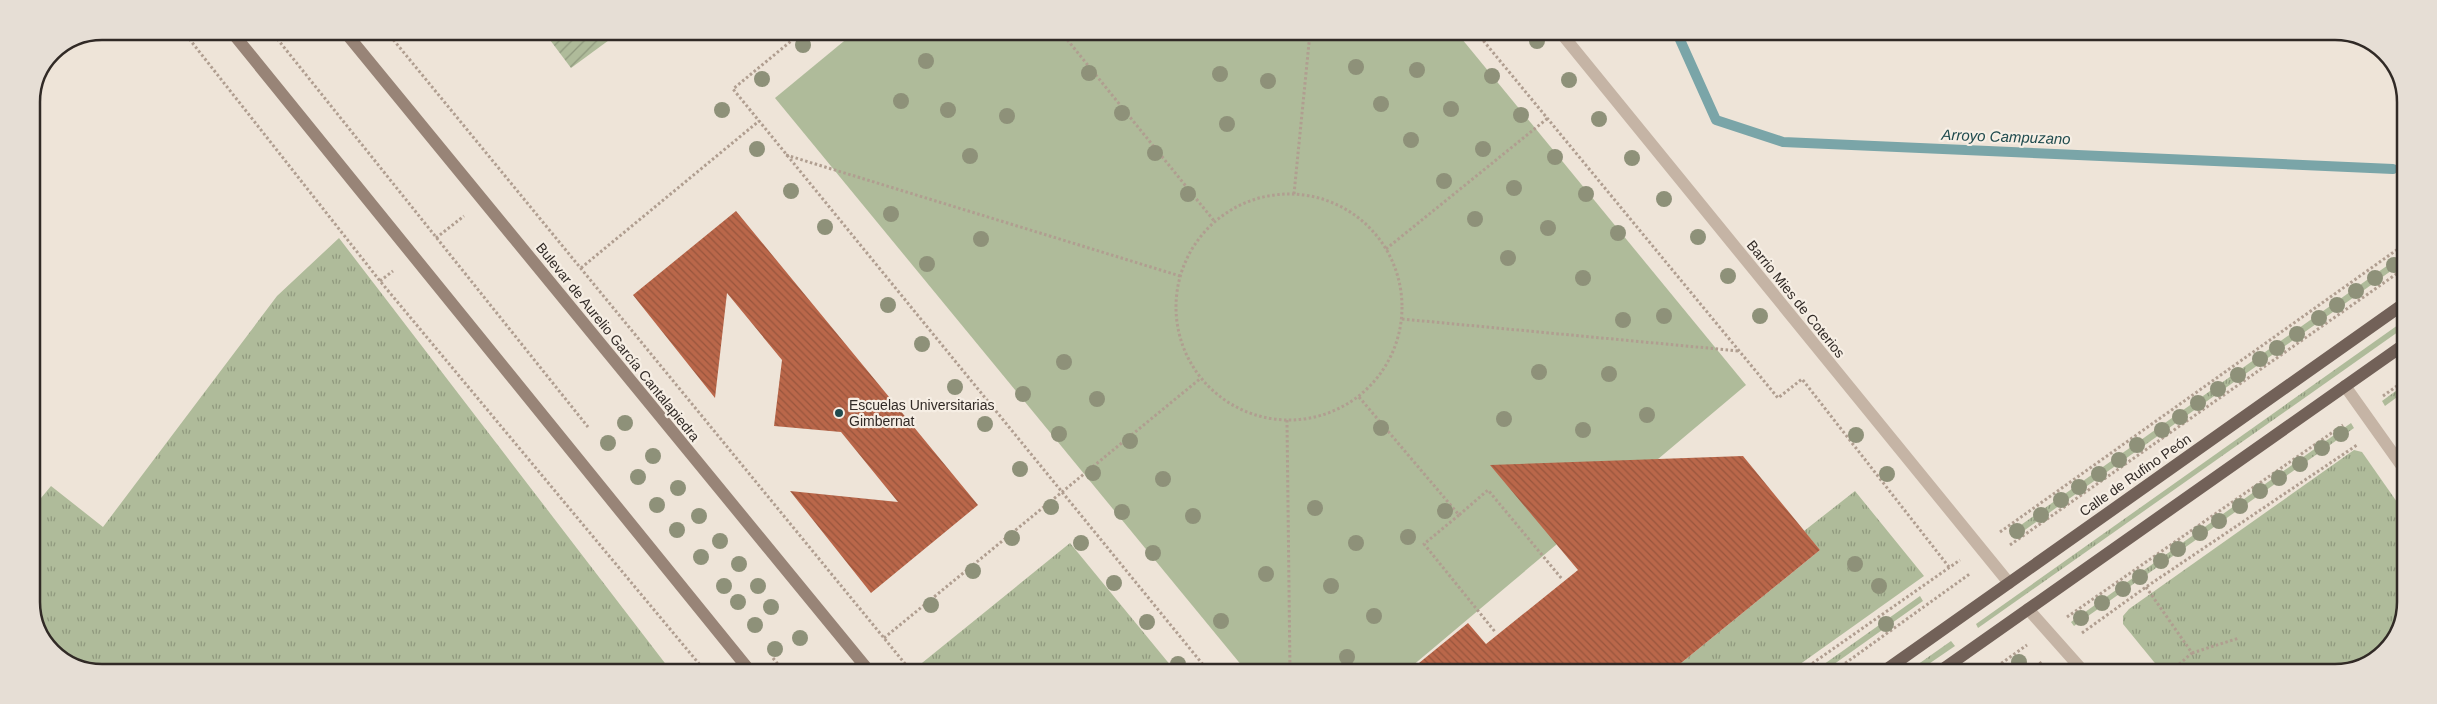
<svg xmlns="http://www.w3.org/2000/svg" width="2437" height="704" viewBox="0 0 2437 704" font-family="Helvetica,sans-serif">
	<style>
		.grass { fill: url(#grass-tufts) }
		.park { fill: #afbb9a }
		.garden { fill: url(#garden-furrows) }
		.lines { fill: none; stroke-linecap: round; stroke-linejoin: round }
		.stream { stroke: #7aa5a8; stroke-width: 10 }
		.building { fill: url(#building-back-hatch) }
		.path { stroke: #b09e90; stroke-width: 3; stroke-dasharray: 2.5 2.5; stroke-linecap: butt }
		.street { stroke: #c5b4a5; stroke-width: 12 }
		.secondary { stroke: #988477; stroke-width: 12 }
		.primary { stroke: #726158; stroke-width: 12 }
		.tree { fill: #8e9179 }
		.poi-dot { fill: #204b4e; stroke: #f6eee4; stroke-width: 2 }
		.labels { text-anchor: middle; stroke-width: 4.5; stroke-linejoin: round; paint-order: stroke }
		.street-label { font-size: 14px; fill: #312a26; stroke: #f6eee4 }
		.poi-label { font-size: 14px; fill: #312a26; stroke: #f6eee4; text-anchor: start }
		.water-label { font-size: 15px; font-style: italic; fill: #204b4e; stroke: #f6eee4 }
		.rim { fill: none; stroke: #312a26; stroke-width: 2.5 }
	</style>
	<defs>
		<pattern id="grass-tufts" width="24" height="20" patternUnits="userSpaceOnUse" patternTransform="scale(1.25)"><rect width="24" height="20" fill="#afbb9a"/><path d="M3 7l-1-3M5 7V3M7 7l1-3M15 17l-1-3M17 17v-4M19 17l1-3" fill="none" stroke="#8f987d"/></pattern>
		<pattern id="garden-furrows" width="10" height="10" patternUnits="userSpaceOnUse" patternTransform="scale(1.25)"><rect width="10" height="10" fill="#afbb9a"/><path d="M-1 1l2-2M0 10L10 0M9 11l2-2" fill="none" stroke="#8f987d"/></pattern>
		<pattern id="building-back-hatch" width="6" height="6" patternUnits="userSpaceOnUse" patternTransform="scale(1.25)"><rect width="6" height="6" fill="#ba674a"/><path d="M-1 5l2 2M0 0l6 6M5-1l2 2" fill="none" stroke="#98553d"/></pattern>
	</defs>
	<rect width="100%" height="100%" fill="#eee4d8"/>
	<!-- grass -->
	<g class="grass">
		<polygon points="339,238 671,671 84,670 49,648 31,607 31,510 51,486 103,527 277,296"/>
		<polygon points="2405,253 2405,261 2015,537 2011,532"/>
		<polygon points="2405,320 2405,327 1978,628 1976,624"/>
		<polygon points="2404,385 2404,392 2385,406 2382,401"/>
		<polygon points="2351,423 2354,428 2074,626 2071,622"/>
		<polygon points="2354,450 2362,452 2404,512 2403,620 2378,658 2335,673 2163,673 2123,624 2123,616 2129,609"/>
		<polygon points="1855,491 1924,576 1789,672 1670,672 1820,550 1804,531"/>
		<polygon points="1070,543 1176,672 920,671 917,667"/>
		<polygon points="1920,596 1923,601 1823,672 1813,672"/>
		<polygon points="1951,641 1955,646 1917,672 1907,672"/>
	</g>
	<!-- park -->
	<polygon class="park" points="855,32 1457,33 1746,385 1405,672 1247,672 775,98"/>
	<!-- garden -->
	<polygon class="garden" points="544,32 620,32 571,68"/>
	<g class="lines">
		<!-- stream -->
		<polyline class="stream" points="1677,33 1716,120 1783,142 2393,169"/>
	</g>
	<!-- building -->
	<g class="building">
		<polygon points="736,211 978,505 871,593 790,491 898,502 841,432 774,426 782,360 727,293 715,398 633,295"/>
		<polygon points="1743,456 1820,550 1670,672 1408,672 1468,623 1486,644 1578,570 1490,465"/>
	</g>
	<g class="lines">
		<!-- path -->
		<g class="path">
			<polyline points="183,31 380,281 705,671"/>
			<polyline points="271,31 588,427"/>
			<polyline points="387,32 911,671"/>
			<polyline points="802,32 733,89 1209,672"/>
			<polyline points="1061,32 1215,222"/>
			<polyline points="1477,33 1778,398 1802,379 1949,567"/>
			<polyline points="786,155 1180,276"/>
			<polyline points="1294,194 1310,33"/>
			<circle cx="1289" cy="307" r="113"/>
			<polyline points="436,238 464,216"/>
			<polyline points="1386,249 1548,118"/>
			<polyline points="581,268 759,121"/>
			<polyline points="380,281 393,271"/>
			<polyline points="1402,319 1739,351"/>
			<polyline points="2383,396 2404,381"/>
			<polyline points="1359,397 1459,515 1488,490 1562,579"/>
			<polyline points="2397,416 2404,411"/>
			<polyline points="1287,420 1290,672"/>
			<polyline points="1459,515 1424,544 1496,633"/>
			<polyline points="2000,532 2405,244"/>
			<polyline points="2010,545 2405,268"/>
			<polyline points="2146,587 2192,653 2169,673"/>
			<polyline points="2067,617 2343,425"/>
			<polyline points="2082,633 2146,587 2357,445"/>
			<polyline points="884,638 1201,378"/>
			<polyline points="2192,653 2239,638"/>
			<polyline points="773,658 783,671"/>
			<polyline points="1800,672 1960,560"/>
			<polyline points="1833,672 1971,573"/>
			<polyline points="1989,672 2027,645"/>
			<polyline points="2027,672 2042,662"/>
		</g>
		<!-- street -->
		<g class="street">
			<polyline points="1561,33 2009,583"/>
			<polyline points="2345,386 2404,469"/>
			<polyline points="2028,609 2084,672"/>
		</g>
		<!-- secondary -->
		<g class="secondary">
			<polyline points="231,31 750,671"/>
			<polyline points="345,32 869,671"/>
		</g>
		<!-- primary -->
		<g class="primary">
			<polyline points="1883,672 2405,303"/>
			<polyline points="1939,672 2405,344"/>
		</g>
	</g>
	<!-- trees -->
	<g class="tree">
		<circle cx="1537" cy="41" r="8"/>
		<circle cx="803" cy="45" r="8"/>
		<circle cx="926" cy="61" r="8"/>
		<circle cx="1356" cy="67" r="8"/>
		<circle cx="1417" cy="70" r="8"/>
		<circle cx="1089" cy="73" r="8"/>
		<circle cx="1220" cy="74" r="8"/>
		<circle cx="1492" cy="76" r="8"/>
		<circle cx="762" cy="79" r="8"/>
		<circle cx="1569" cy="80" r="8"/>
		<circle cx="1268" cy="81" r="8"/>
		<circle cx="901" cy="101" r="8"/>
		<circle cx="1381" cy="104" r="8"/>
		<circle cx="1451" cy="109" r="8"/>
		<circle cx="722" cy="110" r="8"/>
		<circle cx="948" cy="110" r="8"/>
		<circle cx="1122" cy="113" r="8"/>
		<circle cx="1521" cy="115" r="8"/>
		<circle cx="1007" cy="116" r="8"/>
		<circle cx="1599" cy="119" r="8"/>
		<circle cx="1227" cy="124" r="8"/>
		<circle cx="1411" cy="140" r="8"/>
		<circle cx="757" cy="149" r="8"/>
		<circle cx="1483" cy="149" r="8"/>
		<circle cx="1155" cy="153" r="8"/>
		<circle cx="970" cy="156" r="8"/>
		<circle cx="1555" cy="157" r="8"/>
		<circle cx="1632" cy="158" r="8"/>
		<circle cx="1444" cy="181" r="8"/>
		<circle cx="1514" cy="188" r="8"/>
		<circle cx="791" cy="191" r="8"/>
		<circle cx="1188" cy="194" r="8"/>
		<circle cx="1586" cy="194" r="8"/>
		<circle cx="1664" cy="199" r="8"/>
		<circle cx="891" cy="214" r="8"/>
		<circle cx="1475" cy="219" r="8"/>
		<circle cx="825" cy="227" r="8"/>
		<circle cx="1548" cy="228" r="8"/>
		<circle cx="1618" cy="233" r="8"/>
		<circle cx="1698" cy="237" r="8"/>
		<circle cx="981" cy="239" r="8"/>
		<circle cx="1508" cy="258" r="8"/>
		<circle cx="927" cy="264" r="8"/>
		<circle cx="2394" cy="265" r="8"/>
		<circle cx="1728" cy="276" r="8"/>
		<circle cx="1583" cy="278" r="8"/>
		<circle cx="2375" cy="278" r="8"/>
		<circle cx="2356" cy="291" r="8"/>
		<circle cx="888" cy="305" r="8"/>
		<circle cx="2337" cy="305" r="8"/>
		<circle cx="1664" cy="316" r="8"/>
		<circle cx="1760" cy="316" r="8"/>
		<circle cx="2319" cy="318" r="8"/>
		<circle cx="1623" cy="320" r="8"/>
		<circle cx="2297" cy="334" r="8"/>
		<circle cx="922" cy="344" r="8"/>
		<circle cx="2277" cy="348" r="8"/>
		<circle cx="2260" cy="359" r="8"/>
		<circle cx="1064" cy="362" r="8"/>
		<circle cx="1539" cy="372" r="8"/>
		<circle cx="1609" cy="374" r="8"/>
		<circle cx="2238" cy="375" r="8"/>
		<circle cx="955" cy="387" r="8"/>
		<circle cx="2218" cy="389" r="8"/>
		<circle cx="1023" cy="394" r="8"/>
		<circle cx="1097" cy="399" r="8"/>
		<circle cx="2198" cy="403" r="8"/>
		<circle cx="1647" cy="415" r="8"/>
		<circle cx="2180" cy="417" r="8"/>
		<circle cx="1504" cy="419" r="8"/>
		<circle cx="625" cy="423" r="8"/>
		<circle cx="985" cy="424" r="8"/>
		<circle cx="1381" cy="428" r="8"/>
		<circle cx="1583" cy="430" r="8"/>
		<circle cx="2162" cy="430" r="8"/>
		<circle cx="1059" cy="434" r="8"/>
		<circle cx="2341" cy="434" r="8"/>
		<circle cx="1856" cy="435" r="8"/>
		<circle cx="1130" cy="441" r="8"/>
		<circle cx="608" cy="443" r="8"/>
		<circle cx="2137" cy="445" r="8"/>
		<circle cx="2322" cy="448" r="8"/>
		<circle cx="653" cy="456" r="8"/>
		<circle cx="2119" cy="460" r="8"/>
		<circle cx="2300" cy="464" r="8"/>
		<circle cx="1020" cy="469" r="8"/>
		<circle cx="1093" cy="473" r="8"/>
		<circle cx="1887" cy="474" r="8"/>
		<circle cx="2099" cy="474" r="8"/>
		<circle cx="638" cy="477" r="8"/>
		<circle cx="2279" cy="478" r="8"/>
		<circle cx="1163" cy="479" r="8"/>
		<circle cx="2079" cy="487" r="8"/>
		<circle cx="678" cy="488" r="8"/>
		<circle cx="2260" cy="491" r="8"/>
		<circle cx="2061" cy="500" r="8"/>
		<circle cx="657" cy="505" r="8"/>
		<circle cx="2240" cy="506" r="8"/>
		<circle cx="1051" cy="507" r="8"/>
		<circle cx="1315" cy="508" r="8"/>
		<circle cx="1445" cy="511" r="8"/>
		<circle cx="1122" cy="512" r="8"/>
		<circle cx="2041" cy="515" r="8"/>
		<circle cx="699" cy="516" r="8"/>
		<circle cx="1193" cy="516" r="8"/>
		<circle cx="2219" cy="521" r="8"/>
		<circle cx="677" cy="530" r="8"/>
		<circle cx="2017" cy="531" r="8"/>
		<circle cx="2200" cy="533" r="8"/>
		<circle cx="1408" cy="537" r="8"/>
		<circle cx="1012" cy="538" r="8"/>
		<circle cx="720" cy="541" r="8"/>
		<circle cx="1081" cy="543" r="8"/>
		<circle cx="1356" cy="543" r="8"/>
		<circle cx="2178" cy="549" r="8"/>
		<circle cx="1153" cy="553" r="8"/>
		<circle cx="701" cy="557" r="8"/>
		<circle cx="2161" cy="561" r="8"/>
		<circle cx="739" cy="564" r="8"/>
		<circle cx="1855" cy="564" r="8"/>
		<circle cx="973" cy="571" r="8"/>
		<circle cx="1266" cy="574" r="8"/>
		<circle cx="2140" cy="577" r="8"/>
		<circle cx="1114" cy="583" r="8"/>
		<circle cx="724" cy="586" r="8"/>
		<circle cx="758" cy="586" r="8"/>
		<circle cx="1331" cy="586" r="8"/>
		<circle cx="1879" cy="586" r="8"/>
		<circle cx="2123" cy="589" r="8"/>
		<circle cx="738" cy="602" r="8"/>
		<circle cx="2102" cy="603" r="8"/>
		<circle cx="931" cy="605" r="8"/>
		<circle cx="771" cy="607" r="8"/>
		<circle cx="1374" cy="616" r="8"/>
		<circle cx="2081" cy="618" r="8"/>
		<circle cx="1221" cy="621" r="8"/>
		<circle cx="1147" cy="622" r="8"/>
		<circle cx="1886" cy="624" r="8"/>
		<circle cx="755" cy="625" r="8"/>
		<circle cx="800" cy="638" r="8"/>
		<circle cx="775" cy="649" r="8"/>
		<circle cx="1347" cy="657" r="8"/>
		<circle cx="2019" cy="662" r="8"/>
		<circle cx="1178" cy="664" r="8"/>
	</g>
	<!-- markers -->
	<circle class="poi-dot" cx="839" cy="413" r="5"/>
	<g class="labels">
		<!-- street labels -->
		<g class="street-label">
			<text transform="translate(1796 299) rotate(51)" y="5">Barrio Mies de Coterios</text>
			<text transform="translate(618 342) rotate(51)" y="5">Bulevar de Aurelio García Cantalapiedra</text>
			<text transform="translate(2135 475) rotate(-35)" y="5">Calle de Rufino Peón</text>
		</g>
		<!-- poi labels -->
		<g class="poi-label">
			<text x="849" y="410">Escuelas Universitarias<tspan x="849" dy="16">Gimbernat</tspan></text>
		</g>
		<!-- water labels -->
		<g class="water-label">
			<text transform="translate(2006 137) rotate(2)" y="5">Arroyo Campuzano</text>
		</g>
	</g>
	<!-- crop -->
	<path d="M0 0H2437V704H0ZM102 40H2335A62 62 0 0 1 2397 102V602A62 62 0 0 1 2335 664H102A62 62 0 0 1 40 602V102A62 62 0 0 1 102 40Z" fill="#e6ded5" fill-rule="evenodd"/>
	<path class="rim" d="M102 40H2335A62 62 0 0 1 2397 102V602A62 62 0 0 1 2335 664H102A62 62 0 0 1 40 602V102A62 62 0 0 1 102 40Z"/>
</svg>
